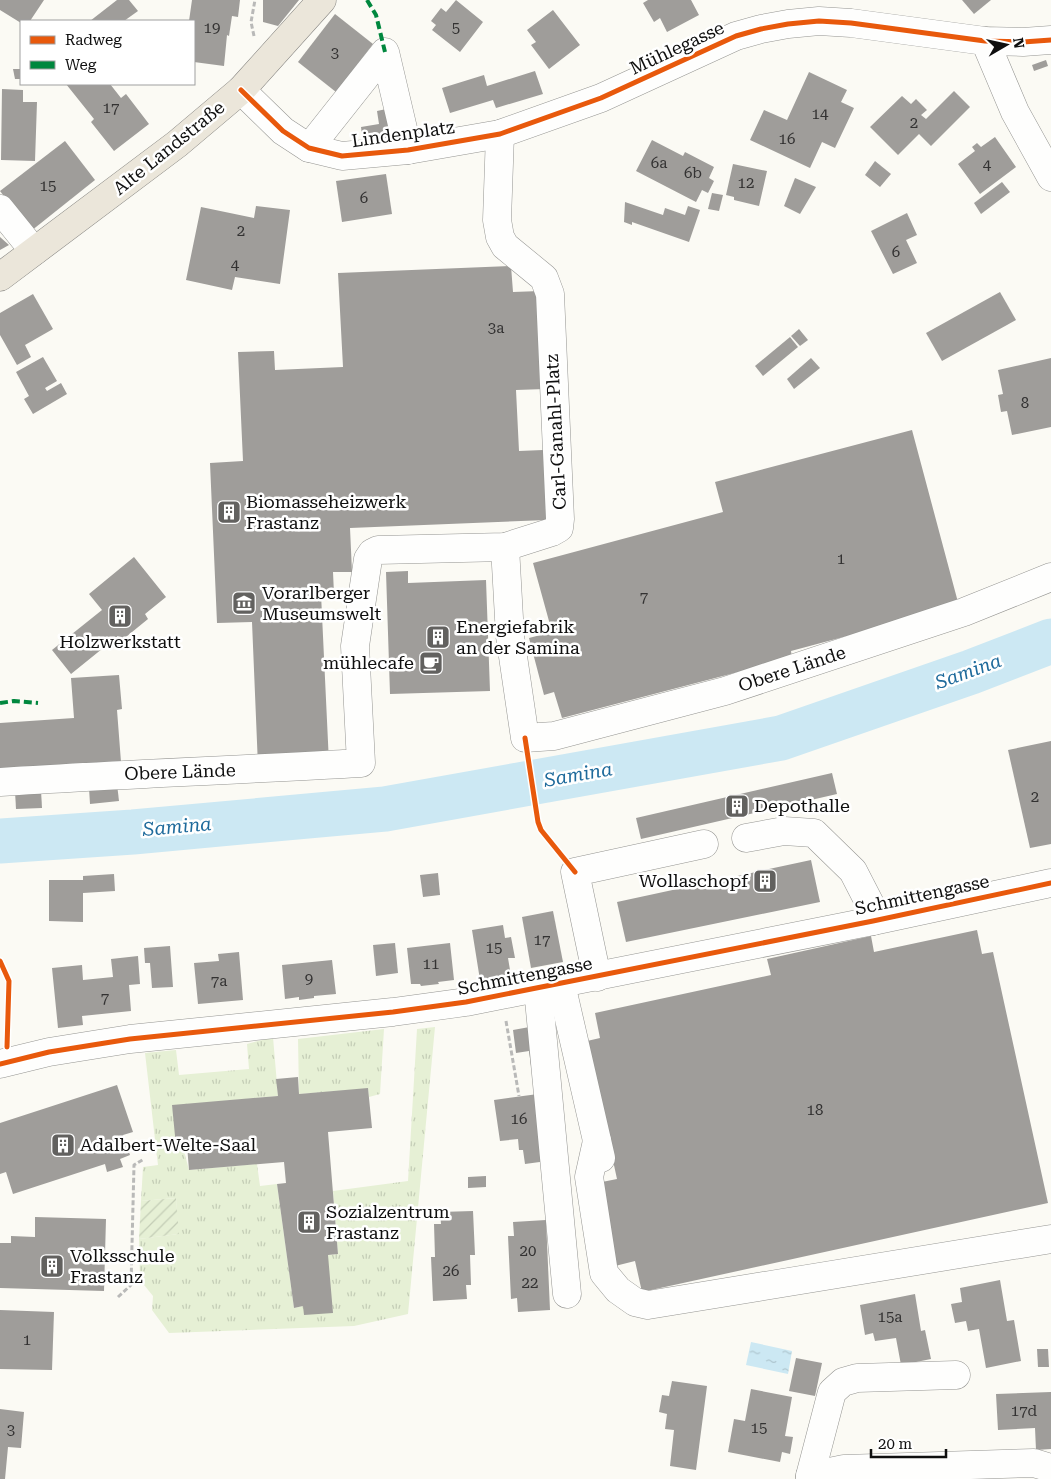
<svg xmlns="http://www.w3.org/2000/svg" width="1051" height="1479" viewBox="0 0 1051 1479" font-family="'Roboto Serif',serif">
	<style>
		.grass { fill: url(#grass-tufts) }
		.garden { fill: url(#garden-furrows) }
		.water { fill: url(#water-ripples) }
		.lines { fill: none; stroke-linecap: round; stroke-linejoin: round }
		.river { stroke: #cce8f3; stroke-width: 45 }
		.building { fill: #9f9d9a }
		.minor-casing { stroke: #959592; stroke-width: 29 }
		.major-casing { stroke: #83827f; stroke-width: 29 }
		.path { stroke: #b9b9b8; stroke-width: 3; stroke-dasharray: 5 2.5; stroke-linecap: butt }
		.minor { stroke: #fefefd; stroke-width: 28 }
		.major { stroke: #ebe6da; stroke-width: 28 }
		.quiet { stroke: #00873e; stroke-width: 4; stroke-dasharray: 8 4; stroke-linecap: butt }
		.cycleway-casing { stroke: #fff; stroke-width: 8 }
		.cycleway { stroke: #e8590c; stroke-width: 5 }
		.labels { text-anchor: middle; stroke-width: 5; stroke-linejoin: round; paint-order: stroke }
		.number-label { font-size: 15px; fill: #333232 }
		.street-label { font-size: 18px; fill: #0f0f0f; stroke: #fff }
		.poi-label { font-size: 18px; fill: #0f0f0f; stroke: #fff; text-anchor: start }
		.water-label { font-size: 19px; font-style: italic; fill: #1e6a9b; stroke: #fff }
	</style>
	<defs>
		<pattern id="grass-tufts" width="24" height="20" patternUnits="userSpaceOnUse" patternTransform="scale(1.25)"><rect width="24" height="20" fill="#e6f0d5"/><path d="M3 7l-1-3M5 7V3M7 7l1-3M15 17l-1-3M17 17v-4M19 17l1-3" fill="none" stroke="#c4cdb6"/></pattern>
		<pattern id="garden-furrows" width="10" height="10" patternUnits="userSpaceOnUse" patternTransform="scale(1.25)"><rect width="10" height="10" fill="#e6f0d5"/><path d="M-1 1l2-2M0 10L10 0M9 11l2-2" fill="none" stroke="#c4cdb6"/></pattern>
		<pattern id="water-ripples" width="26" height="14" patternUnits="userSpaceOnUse" patternTransform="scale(1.25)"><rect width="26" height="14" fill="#cce8f3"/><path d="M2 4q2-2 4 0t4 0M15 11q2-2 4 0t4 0" fill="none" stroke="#aec6cf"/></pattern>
	</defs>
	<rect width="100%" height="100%" fill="#fbfaf4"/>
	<!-- grass -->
	<g class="grass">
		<polygon points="435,1027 408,1314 354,1326 169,1333 152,1310 153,1296 140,1280 139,1239 178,1234 176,1198 141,1201 143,1167 158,1165 145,1053 176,1050 179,1075 249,1069 247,1044 273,1037 278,1096 172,1106 189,1170 257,1164 260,1186 277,1184 294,1308 303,1306 328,1255 338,1254 333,1191 408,1181 417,1029"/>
		<polygon points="384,1029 380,1094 369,1097 368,1089 299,1094 298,1039"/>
	</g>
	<!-- garden -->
	<polygon class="garden" points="176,1198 179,1234 139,1239 141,1201"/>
	<!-- water -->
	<polygon class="water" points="751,1342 792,1351 788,1374 746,1365"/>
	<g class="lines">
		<!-- river -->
		<polyline class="river" points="0,841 133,832 385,809 781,738 971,672 1051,641"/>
	</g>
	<!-- building -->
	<g class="building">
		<polygon points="0,0 44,0 30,21 21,21 21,23 0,10"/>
		<polygon points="117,0 129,0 138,11 124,21 90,21"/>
		<polygon points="192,0 240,0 238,17 232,16 229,36 227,35 224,66 194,62 194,21 189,21"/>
		<polygon points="263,0 299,0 278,26 263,22"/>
		<polygon points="456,0 483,22 460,52 432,30 436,25 431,21 441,8 446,12"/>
		<polygon points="648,0 691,0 699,15 667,32 660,18 654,22 643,3"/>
		<polygon points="962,0 991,0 974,14"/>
		<polygon points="553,10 580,45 549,69 531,45 536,42 527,30"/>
		<polygon points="335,14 373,44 336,92 298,62"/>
		<polygon points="1046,60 1048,66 1034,71 1032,65"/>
		<polygon points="13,69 21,69 21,79 15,79"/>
		<polygon points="535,71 543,94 496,108 493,100 450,113 442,88 484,75 487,86"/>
		<polygon points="809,72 847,90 841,102 854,108 835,148 822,142 810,168 750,140 764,110 787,120"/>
		<polygon points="66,84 110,84 121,98 126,94 149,124 114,151 91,122 94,119"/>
		<polygon points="2,89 23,90 23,102 37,102 35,161 1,160"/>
		<polygon points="954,91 970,107 931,146 919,134 898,155 870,127 902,96 911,104 916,99 927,110 921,115 926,119"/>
		<polygon points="391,108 396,137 363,143 361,127 379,124 377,111"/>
		<polygon points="995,137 1016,167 980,194 958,164 975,151 972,147 977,143 981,147"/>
		<polygon points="652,140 683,156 685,152 714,167 709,178 714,181 708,193 702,190 696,202 636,171"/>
		<polygon points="65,141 95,180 31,231 0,191"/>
		<polygon points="875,161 891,174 880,187 865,175"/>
		<polygon points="733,164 767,171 759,206 734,200 734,197 726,195"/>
		<polygon points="386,174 392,214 342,222 336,181"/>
		<polygon points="795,178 816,187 800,214 784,206"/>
		<polygon points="1002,182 1010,192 981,214 974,203"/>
		<polygon points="712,193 723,195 719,211 708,209"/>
		<polygon points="625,202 663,215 665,208 685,215 688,206 700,210 689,242 632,222 632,225 624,222"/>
		<polygon points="256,206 290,210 280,284 235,277 232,290 186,280 201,207 254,218"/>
		<polygon points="907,213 917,235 906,240 917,263 893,274 871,231"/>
		<polygon points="0,237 9,245 0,250"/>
		<polygon points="511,266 513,292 540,291 545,389 516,390 519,451 543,450 547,520 350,528 352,572 333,572 334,594 321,594 329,763 258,766 252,622 217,623 210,463 243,461 238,352 274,351 275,370 343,367 338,273"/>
		<polygon points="1000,292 1016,320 942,361 926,333"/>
		<polygon points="33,294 53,329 25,345 31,357 17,365 0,335 0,313"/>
		<polygon points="799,329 808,340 800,346 791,336"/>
		<polygon points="790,337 798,347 763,376 755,366"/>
		<polygon points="43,357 57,381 45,388 47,391 61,383 67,394 33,414 24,399 29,396 16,372"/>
		<polygon points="811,358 820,368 794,389 787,379"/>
		<polygon points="1051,358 1051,427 1012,435 1007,411 1001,412 998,395 1003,394 998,370"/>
		<polygon points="912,430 959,606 791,651 792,658 562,718 554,692 544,695 529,638 552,632 533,563 723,512 715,482"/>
		<polygon points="134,557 166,597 145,614 148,619 121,641 118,636 71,674 52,650 102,610 89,594"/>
		<polygon points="408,571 408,583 486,580 490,691 390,694 386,572"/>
		<polygon points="119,675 122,709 117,710 121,762 0,770 0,723 74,718 71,678"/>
		<polygon points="1051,741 1051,844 1030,848 1008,750"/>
		<polygon points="832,773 837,794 641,839 636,818"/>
		<polygon points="117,784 119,801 90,804 89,788"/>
		<polygon points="41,790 42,808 16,809 15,791"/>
		<polygon points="811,860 820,902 626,942 617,902"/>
		<polygon points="438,873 440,895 423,897 420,875"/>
		<polygon points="114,874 115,891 83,893 83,922 49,921 49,880 83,880 83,876"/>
		<polygon points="553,911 563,962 531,968 522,917"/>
		<polygon points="503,925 505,938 511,937 515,958 508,958 511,976 480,980 472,930"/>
		<polygon points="977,930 982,954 993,952 1048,1203 642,1292 635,1261 615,1266 597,1183 617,1179 587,1041 600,1038 595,1013 771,975 767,959 871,936 874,952"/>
		<polygon points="395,943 398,973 376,976 373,945"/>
		<polygon points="450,943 454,980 438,982 439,984 421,986 420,984 411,984 407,948"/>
		<polygon points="170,946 173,987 152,988 150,963 145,963 144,948"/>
		<polygon points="239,952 243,1000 198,1004 194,963 219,961 218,954"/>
		<polygon points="138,956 140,984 129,985 131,1011 82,1016 83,1025 58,1028 52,968 82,965 83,980 113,977 111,959"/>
		<polygon points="332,960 336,994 314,996 314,998 299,1000 299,997 285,999 282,965"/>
		<polygon points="535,1026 539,1064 531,1066 529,1051 516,1053 513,1030"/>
		<polygon points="298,1077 299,1094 368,1088 372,1128 328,1132 338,1254 328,1255 333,1313 304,1315 303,1306 294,1308 277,1184 286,1183 284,1162 189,1170 187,1145 176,1146 172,1105 278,1096 276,1079"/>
		<polygon points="117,1085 133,1132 123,1135 130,1155 120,1159 123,1167 107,1172 105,1164 13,1194 6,1172 0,1174 0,1123"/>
		<polygon points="538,1094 547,1161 525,1164 523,1150 519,1150 518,1139 500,1141 494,1100"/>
		<polygon points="486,1176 486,1187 468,1188 468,1177"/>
		<polygon points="473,1211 475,1255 470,1255 471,1285 466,1285 467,1299 433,1301 431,1257 435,1257 434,1224 441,1224 440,1212"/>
		<polygon points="35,1217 106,1219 104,1291 0,1288 0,1243 11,1243 11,1236 35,1237"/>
		<polygon points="546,1220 550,1310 518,1312 517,1298 511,1299 508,1236 514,1236 513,1222"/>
		<polygon points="1000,1280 1007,1321 1014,1320 1021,1361 986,1368 979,1329 968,1331 966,1321 955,1323 951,1304 962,1302 960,1288"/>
		<polygon points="915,1294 921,1331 925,1330 931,1359 901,1365 896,1338 875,1341 873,1333 865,1335 860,1305"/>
		<polygon points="0,1310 54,1312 52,1370 0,1369"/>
		<polygon points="1037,1349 1048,1349 1049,1367 1038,1367"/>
		<polygon points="796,1358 822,1363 815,1396 789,1391"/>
		<polygon points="672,1381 707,1386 696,1470 670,1466 674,1430 665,1429 667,1414 659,1412 662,1395 669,1396"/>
		<polygon points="751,1389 792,1397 785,1436 793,1437 790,1454 782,1452 780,1462 728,1452 734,1419 745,1421"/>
		<polygon points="1051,1392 1051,1449 1036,1450 1035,1428 998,1430 996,1394"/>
		<polygon points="0,1409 24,1412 21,1448 8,1447 5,1479 0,1479"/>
	</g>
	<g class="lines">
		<!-- minor casing -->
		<g class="minor-casing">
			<g id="minor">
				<polyline points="985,41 1015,112 1051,177"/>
				<polyline points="241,90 283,131 309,148 342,156 408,150 500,134 601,98 736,36 761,29 788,24 819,21 851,23 985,41 1023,42 1051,40"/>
				<polyline points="309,148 385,52 408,150"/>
				<polyline points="0,209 34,251"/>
				<polyline points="505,547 510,636 525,738 554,736 725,691 964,612 1051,577"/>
				<path d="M0,782C120,774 241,770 361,763L355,646L368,559L372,553L378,550L505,547L552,532L559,528L560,519L550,294L544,278L505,246L500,237L497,220L500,134"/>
				<polyline points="746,838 784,831 814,833 853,871 870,904 873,921"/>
				<polyline points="597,977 575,872 704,844"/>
				<polyline points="561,984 601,1158"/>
				<polyline points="538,989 567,1294"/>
				<polyline points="0,1064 49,1052 130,1039 393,1012 466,1002 873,921 1051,883"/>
				<polyline points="597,1141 589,1177 604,1273 618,1290 635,1302 648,1305 1051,1239"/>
				<polyline points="810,1476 832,1392 843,1382 857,1378 956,1375"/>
				<polyline points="810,1479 810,1476 844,1469 1034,1463 1051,1468"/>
			</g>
		</g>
		<!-- major casing -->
		<g class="major-casing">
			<polyline id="major" points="0,277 177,144 241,90 322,0"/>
		</g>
		<!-- path -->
		<g class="path">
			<polyline points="254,36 251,22 255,0"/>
			<polyline points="506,1021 519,1096"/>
			<polyline points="118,1297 131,1285 134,1165 144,1159"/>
		</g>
		<!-- minor -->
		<use href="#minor" class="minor"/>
		<!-- major -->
		<use href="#major" class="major"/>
		<!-- quiet -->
		<g class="quiet">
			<polyline points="367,0 376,15 385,52"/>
			<polyline points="0,703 14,701 38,703"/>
		</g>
		<!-- cycleway casing -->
		<g class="cycleway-casing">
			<g id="cycleway">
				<polyline points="241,90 283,131 309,148 342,156 408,150 500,134 601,98 736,36 761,29 788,24 819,21 851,23 985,41 1023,42 1051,40"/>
				<polyline points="525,738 538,822 541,830 575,872"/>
				<polyline points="0,961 9,981 7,1047"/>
				<polyline points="0,1064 49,1052 130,1039 393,1012 466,1002 873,921 1051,883"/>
			</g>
		</g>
		<!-- cycleway -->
		<use href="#cycleway" class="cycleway"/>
	</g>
	<!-- icons -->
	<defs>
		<g id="building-square" transform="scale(1.25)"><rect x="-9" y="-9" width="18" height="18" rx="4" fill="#62615f" stroke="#fff"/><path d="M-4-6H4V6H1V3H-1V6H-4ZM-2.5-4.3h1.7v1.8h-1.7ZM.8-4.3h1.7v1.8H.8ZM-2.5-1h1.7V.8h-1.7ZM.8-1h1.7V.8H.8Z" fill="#fff"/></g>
		<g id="museum-square" transform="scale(1.25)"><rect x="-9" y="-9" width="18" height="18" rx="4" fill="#62615f" stroke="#fff"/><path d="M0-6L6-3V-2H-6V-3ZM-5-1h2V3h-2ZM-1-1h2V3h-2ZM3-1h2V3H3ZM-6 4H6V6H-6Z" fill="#fff"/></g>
		<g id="cafe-square" transform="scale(1.25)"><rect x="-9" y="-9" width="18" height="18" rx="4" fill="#62615f" stroke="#fff"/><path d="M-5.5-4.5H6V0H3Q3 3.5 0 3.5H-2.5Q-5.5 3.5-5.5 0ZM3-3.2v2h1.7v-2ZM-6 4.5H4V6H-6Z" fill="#fff"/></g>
	</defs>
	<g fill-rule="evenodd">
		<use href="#building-square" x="229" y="512"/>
		<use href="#museum-square" x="244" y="603"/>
		<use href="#building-square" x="120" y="616"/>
		<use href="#building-square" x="438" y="637"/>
		<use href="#cafe-square" x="431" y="663"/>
		<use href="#building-square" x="737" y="806"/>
		<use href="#building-square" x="765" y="881"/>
		<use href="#building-square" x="63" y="1145"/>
		<use href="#building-square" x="309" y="1222"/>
		<use href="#building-square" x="52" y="1266"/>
	</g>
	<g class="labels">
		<!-- number labels -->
		<g class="number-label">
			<text x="212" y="33">19</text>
			<text x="456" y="33">5</text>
			<text x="335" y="58">3</text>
			<text x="111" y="113">17</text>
			<text x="820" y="119">14</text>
			<text x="914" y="128">2</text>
			<text x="787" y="144">16</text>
			<text x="659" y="168">6a</text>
			<text x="987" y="170">4</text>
			<text x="693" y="178">6b</text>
			<text x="746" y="188">12</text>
			<text x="48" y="191">15</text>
			<text x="364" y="203">6</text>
			<text x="241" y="236">2</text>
			<text x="896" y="257">6</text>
			<text x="235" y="270">4</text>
			<text x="496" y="333">3a</text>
			<text x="1025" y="408">8</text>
			<text x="841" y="564">1</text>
			<text x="644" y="602">7</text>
			<text x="1035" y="802">2</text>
			<text x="542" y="945">17</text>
			<text x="494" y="953">15</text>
			<text x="431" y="969">11</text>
			<text x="309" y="984">9</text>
			<text x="219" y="986">7a</text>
			<text x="105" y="1003">7</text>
			<text x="815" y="1115">18</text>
			<text x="519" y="1124">16</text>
			<text x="528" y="1256">20</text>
			<text x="451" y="1276">26</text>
			<text x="530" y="1288">22</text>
			<text x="890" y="1322">15a</text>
			<text x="27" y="1345">1</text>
			<text x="1024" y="1416">17d</text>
			<text x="759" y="1433">15</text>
			<text x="11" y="1435">3</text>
		</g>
		<!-- street labels -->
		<g class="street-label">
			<text transform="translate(677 48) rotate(-25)" y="6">Mühlegasse</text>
			<text transform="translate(403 134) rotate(-8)" y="6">Lindenplatz</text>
			<text transform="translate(169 148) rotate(-39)" y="6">Alte Landstraße</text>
			<text transform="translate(556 432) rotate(-93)" y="6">Carl-Ganahl-Platz</text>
			<text transform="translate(792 669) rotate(-18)" y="6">Obere Lände</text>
			<text transform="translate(180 772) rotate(-2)" y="6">Obere Lände</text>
			<text transform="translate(922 895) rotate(-12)" y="6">Schmittengasse</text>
			<text transform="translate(525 976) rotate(-11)" y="6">Schmittengasse</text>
		</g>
		<!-- poi labels -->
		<g class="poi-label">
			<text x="246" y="508">Biomasseheizwerk<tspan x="246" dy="21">Frastanz</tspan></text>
			<text x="262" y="599">Vorarlberger<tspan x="262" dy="21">Museumswelt</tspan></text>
			<text x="456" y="633">Energiefabrik<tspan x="456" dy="21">an der Samina</tspan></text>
			<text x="120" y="648" text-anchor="middle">Holzwerkstatt</text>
			<text x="414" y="669" text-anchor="end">mühlecafe</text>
			<text x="754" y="812">Depothalle</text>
			<text x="748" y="887" text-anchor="end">Wollaschopf</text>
			<text x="80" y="1151">Adalbert-Welte-Saal</text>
			<text x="326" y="1218">Sozialzentrum<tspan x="326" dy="21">Frastanz</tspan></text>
			<text x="70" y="1262">Volksschule<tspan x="70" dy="21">Frastanz</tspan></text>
		</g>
		<!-- water labels -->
		<g class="water-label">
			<text transform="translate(968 671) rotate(-20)" y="7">Samina</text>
			<text transform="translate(578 774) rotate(-10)" y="7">Samina</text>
			<text transform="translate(177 826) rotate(-5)" y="7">Samina</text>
		</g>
	</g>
	<!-- legend -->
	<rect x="20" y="20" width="175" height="65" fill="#ffffff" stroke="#9f9f9f"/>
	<rect x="30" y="36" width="25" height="8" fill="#e8590c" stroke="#9f9f9f"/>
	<text x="65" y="45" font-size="15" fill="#0f0f0f">Radweg</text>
	<rect x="30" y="61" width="25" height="8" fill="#00873e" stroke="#9f9f9f"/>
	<text x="65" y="70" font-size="15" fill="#0f0f0f">Weg</text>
	<!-- north arrow -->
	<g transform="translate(1006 45) rotate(81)" stroke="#ffffff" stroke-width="4" paint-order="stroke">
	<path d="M0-4L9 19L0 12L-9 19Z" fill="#0f0f0f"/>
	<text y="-8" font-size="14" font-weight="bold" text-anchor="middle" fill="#0f0f0f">N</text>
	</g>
	<!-- scale -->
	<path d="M871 1449v8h75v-8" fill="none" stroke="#0f0f0f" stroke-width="2.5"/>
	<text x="878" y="1449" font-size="15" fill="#0f0f0f" stroke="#ffffff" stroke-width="4" paint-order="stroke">20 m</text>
</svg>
